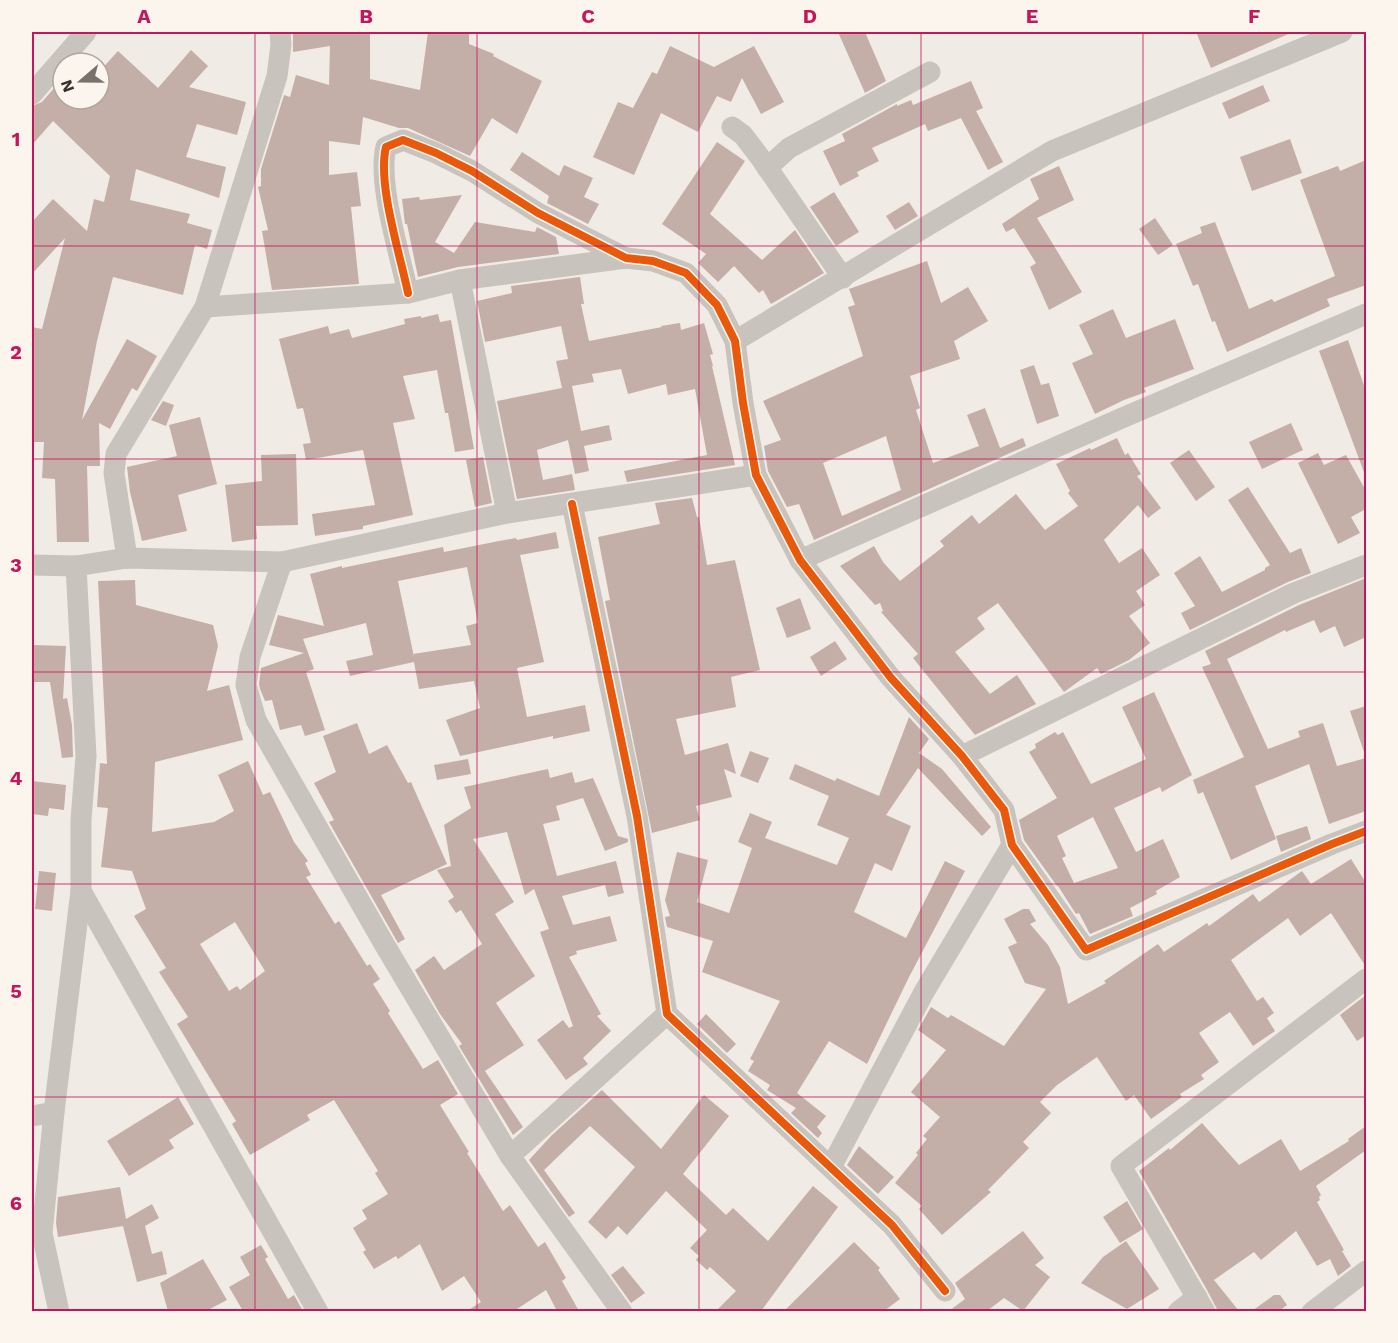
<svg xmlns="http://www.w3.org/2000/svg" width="1398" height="1343" viewBox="0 0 1398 1343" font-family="'Work Sans',sans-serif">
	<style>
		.building { fill: #c3afa7; fill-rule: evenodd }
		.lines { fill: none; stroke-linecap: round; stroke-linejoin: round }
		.minor { stroke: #c9c3be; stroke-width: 21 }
		.cycleway-casing { stroke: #fbf5ee; stroke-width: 11 }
		.cycleway { stroke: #e8590c; stroke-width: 8 }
		.grid { fill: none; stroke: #c2185b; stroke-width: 1.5; stroke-opacity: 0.55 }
		.neatline { fill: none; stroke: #c2185b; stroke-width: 2 }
		.grid-label { font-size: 20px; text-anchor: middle; font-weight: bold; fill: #c2185b }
	</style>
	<rect width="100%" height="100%" fill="#f0ebe5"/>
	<!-- building -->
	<g class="building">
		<polygon points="293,32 370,32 370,79 420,90 428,32 469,32 469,44 494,54 493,56 542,81 517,134 492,118 470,156 408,128 399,128 363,117 360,145 329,141 329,175 357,172 361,206 351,207 359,284 272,290 262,231 268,230 258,187 261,186 261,169 284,95 290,97 296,75 329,85 330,46 293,52"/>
		<polygon points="838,32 865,32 886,81 865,93"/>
		<polygon points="1196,32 1293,32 1211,68"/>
		<polygon points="670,46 714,67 754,46 784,102 761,114 742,78 731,102 717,96 698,132 661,113 634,175 593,157 618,102 633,108 652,72 657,74"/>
		<polygon points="191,50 208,66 189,87 246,102 237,135 197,124 186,157 226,167 219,198 136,169 130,200 190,214 187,223 212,230 207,249 195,245 183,295 113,277 97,341 82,420 127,339 157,356 137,391 132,388 110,429 99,423 100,466 87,466 89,542 57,542 55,479 42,478 44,442 32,442 32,327 42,329 65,238 32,274 32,222 53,199 87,231 94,199 104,202 110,176 53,121 32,145 32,106 42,102 63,78 63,99 99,99 99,72 118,51 158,88"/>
		<polygon points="971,81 983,108 976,111 1003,162 988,170 961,118 928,131 925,124 872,148 879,161 857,172 859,176 840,186 823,151 845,141 842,134 897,104 897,106 911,100 913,105"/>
		<polygon points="1263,85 1270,101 1229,119 1222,103"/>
		<polygon points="1290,139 1302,173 1252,191 1240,157"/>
		<polygon points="717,142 745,161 710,214 762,260 795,230 824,273 771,304 763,290 759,293 734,266 718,282 698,263 706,254 662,224"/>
		<polygon points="522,152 559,176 564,165 593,178 584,197 599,204 588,224 547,203 549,196 510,170"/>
		<polygon points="1366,160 1366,285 1327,299 1330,306 1227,352 1215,321 1212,322 1198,284 1193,286 1176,244 1202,233 1200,227 1215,222 1249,309 1272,299 1274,302 1335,276 1300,180 1338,166 1340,171"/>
		<polygon points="1059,166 1074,200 1037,218 1082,292 1049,310 1030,267 1036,263 1014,228 1006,232 1002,224 1039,199 1030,179"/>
		<polygon points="834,192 859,232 836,246 810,207"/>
		<polygon points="462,195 435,242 454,253 475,222 535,232 537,227 556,237 559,254 458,267 418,277 407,224 405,224 402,199 419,197 420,200"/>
		<polygon points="909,202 918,216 895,230 886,216"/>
		<polygon points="1155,218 1173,245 1158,255 1139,229"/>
		<path d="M927,261L941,303L968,287L988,321L954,341L960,359L910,376L920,408L916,410L933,463L979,446L967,415L985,408L1000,448L1023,438L1026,446L814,540L799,504L787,507L768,471L764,446L781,440L763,401L863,356L848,307L855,305L849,289ZM886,436L901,490L842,516L823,463Z"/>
		<polygon points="580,277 584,304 581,304 589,341 662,327 661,326 680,323 681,330 704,323 713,354 710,355 713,366 712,366 735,465 627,482 624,471 707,455 695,389 668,395 666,384 628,394 621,369 592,374 594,382 572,386 581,431 609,425 612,440 584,446 589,471 575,474 568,440 537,450 543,480 572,474 575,490 517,499 497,401 562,388 556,361 568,359 561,326 485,342 477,301 512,293 511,286"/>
		<polygon points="1113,309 1126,338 1175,319 1194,369 1144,388 1146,392 1124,400 1095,414 1072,363 1093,354 1079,325"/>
		<polygon points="438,314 440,322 451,320 474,449 455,452 448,413 445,413 437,370 403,376 415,419 393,423 413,515 363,526 363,529 315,536 312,514 375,505 363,450 306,460 303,444 311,443 303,408 297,409 279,339 328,326 330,334 349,329 352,338 405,324 404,319 421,316 421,318"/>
		<polygon points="1348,340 1366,391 1366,475 1365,475 1319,351"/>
		<polygon points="1034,365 1041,385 1049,383 1059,416 1037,424 1020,370"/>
		<polygon points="163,401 174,405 166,426 151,420"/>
		<polygon points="200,417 217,484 178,495 187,531 142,541 130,492 127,467 177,456 169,425"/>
		<polygon points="1291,423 1303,450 1262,469 1249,442"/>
		<polygon points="1117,438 1125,455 1128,453 1141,474 1137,476 1161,508 1148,518 1138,505 1104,540 1119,563 1142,548 1160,575 1136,591 1145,605 1129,616 1150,643 1129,660 1101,674 1097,668 1064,692 998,603 977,618 985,629 955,652 990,694 1017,675 1036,704 975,735 913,658 918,654 881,612 883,611 880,603 875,605 840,566 874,546 883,562 900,581 944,546 940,541 972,515 979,524 1016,494 1045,530 1078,506 1068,493 1070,491 1056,464 1090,448 1091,450"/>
		<polygon points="1189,450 1215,487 1196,501 1170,463"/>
		<polygon points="1318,453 1324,465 1346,455 1366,491 1366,509 1351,517 1360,533 1338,544 1298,463"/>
		<polygon points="296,454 298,525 256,526 257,539 232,542 225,485 262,481 261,455"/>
		<polygon points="483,457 492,503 475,507 466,460"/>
		<polygon points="1248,487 1290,553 1301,548 1311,573 1288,582 1190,630 1181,613 1195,606 1174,573 1200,556 1222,592 1265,570 1265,568 1270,565 1228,500"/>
		<polygon points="692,498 697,517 699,517 707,565 735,560 760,670 731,677 736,707 676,719 685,755 728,743 736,774 724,769 732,797 696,806 700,820 652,833 605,601 610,600 598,537 660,524 655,503"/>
		<path d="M556,532L559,548L520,555L544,662L517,668L527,717L585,705L590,731L553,739V736L460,756L446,720L480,708L474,681L419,689L414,662L350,676L346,661L373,655L366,623L303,639L314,669L306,672L325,730L305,736L301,725L280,730L272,700L265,701L260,689L259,684L261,668L304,653L269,645L278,615L324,626L310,574L342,566V568L443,547L444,552L499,541L516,538L517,540ZM467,567L478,623L466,626L471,645L413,654L414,657L398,581Z"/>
		<polygon points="1366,578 1366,637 1344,647 1335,626 1320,633 1314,620 1286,632 1285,630 1227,659 1268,749 1300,737 1298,731 1323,723 1337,766 1366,758 1366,811 1329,824 1309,764 1255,786 1276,839 1231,860 1203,792 1198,794 1193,780 1244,757 1202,667 1211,664 1205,651 1299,605"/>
		<path d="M135,580L136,605L213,625L218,646L207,691L229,685L243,740L155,762L152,832L214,822L234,811L218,775L248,761L263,795L270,792L294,842L308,861L305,863L311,875L306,877L335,924L339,921L367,966L370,964L380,979L373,984L390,1011L388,1013L423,1069L438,1060L458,1094L440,1105L469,1152L467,1153L503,1211L510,1205L538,1247L545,1242L566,1278L562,1281L579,1311H557L546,1290L514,1311H467L481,1302L464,1276L442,1291L420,1244L398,1259L396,1256L374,1269L363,1252L366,1250L353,1228L367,1219L362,1210L388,1194L375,1173L378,1171L334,1100L307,1115L310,1120L250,1155L232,1124L236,1121L177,1024L188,1017L159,972L166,968L134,916L146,909L132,871L101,867L108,808L97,807L100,763L107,764L98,581ZM235,922L265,971L240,990L237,986L229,991L200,944Z"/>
		<polygon points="800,598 811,629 787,638 776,608"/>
		<polygon points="835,641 847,659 821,676 810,657"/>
		<polygon points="32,645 66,646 63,699 67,698 72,725 73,757 62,758 50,682 32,682"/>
		<path d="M1154,692L1192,775L1162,792L1160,787L1114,808L1136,852L1163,839L1180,877L1156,891L1157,894L1130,908L1133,916L1090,934L1079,913L1076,914L1058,886H1057L1024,840L1019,820L1057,798L1029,752L1036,748L1035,744L1055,732L1058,735L1063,732L1091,784L1146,759L1122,707ZM1093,817L1118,868L1074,883L1062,858L1066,856L1057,836Z"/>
		<polygon points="1366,706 1366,752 1364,752 1350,711"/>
		<polygon points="909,717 929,739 919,753 942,769 991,827 982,836 918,768 886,815 911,826 892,871 875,863 854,912 906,938 945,861 965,871 909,977 867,1064 829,1041 797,1093 826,1116 817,1127 822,1133 818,1138 791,1113 796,1108 767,1090 770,1085 748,1071 754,1061 750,1059 780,1001 702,972 713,941 667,927 665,917 670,916 665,900 677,852 708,860 697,902 729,913 752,848 738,842 750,813 772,822 765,838 837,865 849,838 817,825 829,796 789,779 795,764 835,781 837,778 879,796"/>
		<polygon points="357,723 369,754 387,745 408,783 411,782 447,864 381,895 405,939 398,943 329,822 334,820 314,783 336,772 323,736"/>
		<polygon points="750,751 769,758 758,783 740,776"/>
		<polygon points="468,759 471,774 437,780 434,765"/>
		<polygon points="548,769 550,778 572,772 575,783 593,778 618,836 628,839 628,842 605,851 583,798 556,806 560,820 543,824 557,876 616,861 624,893 608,897 605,885 562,896 573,925 610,916 617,941 576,951 577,954 569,957 601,1014 597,1016 611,1031 583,1058 588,1064 566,1080 537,1040 563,1020 569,1028 573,1026 540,932 549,929 534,889 525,895 507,832 473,839 514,902 495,914 535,976 496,1003 524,1045 485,1071 523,1127 513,1135 459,1046 462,1044 440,1014 415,970 434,956 444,970 482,944 461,910 456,913 448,901 454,897 437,870 451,866 444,825 471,808 464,787"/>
		<polygon points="32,781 66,785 64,810 49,808 48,816 32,814"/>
		<polygon points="1307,826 1311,839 1281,852 1276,836"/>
		<polygon points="1351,859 1366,883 1366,967 1331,913 1300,936 1288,918 1231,960 1257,1001 1263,997 1274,1013 1267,1018 1275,1031 1253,1046 1230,1012 1199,1033 1219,1062 1201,1075 1204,1079 1180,1094 1182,1097 1151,1119 1134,1095 1126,1101 1097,1057 1057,1085 1040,1102 1051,1113 1023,1142 1029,1148 988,1190 991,1192 942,1235 919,1209 922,1206 895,1183 918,1155 916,1153 927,1139 923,1136 940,1117 911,1092 946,1050 918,1030 931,1007 948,1018 951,1015 1004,1046 1046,989 1025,983 1008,947 1017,943 1004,919 1023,909 1029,909 1036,921 1030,924 1048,945 1060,967 1068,1004 1106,983 1104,981 1158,944 1164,952 1207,923 1209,926 1253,894 1259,902 1302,871 1311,884"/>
		<polygon points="39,871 56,873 52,911 35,909"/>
		<polygon points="1366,995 1366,1035 1357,1041 1340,1015"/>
		<polygon points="706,1014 736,1044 727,1053 697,1024"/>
		<polygon points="602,1090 661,1149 704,1095 729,1116 683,1174 726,1215 733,1208 768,1241 813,1186 838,1207 761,1311 716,1311 736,1291 710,1267 707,1270 696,1260 699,1256 690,1248 707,1230 666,1191 627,1235 618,1226 606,1239 588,1222 635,1167 590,1126 544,1170 575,1213 569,1217 529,1160 552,1135"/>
		<polygon points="178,1097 194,1124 169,1140 174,1148 129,1176 107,1141"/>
		<polygon points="1202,1123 1239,1165 1281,1139 1300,1171 1349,1141 1348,1139 1366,1126 1366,1150 1316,1186 1321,1195 1319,1197 1320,1200 1317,1202 1344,1250 1342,1251 1351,1266 1338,1276 1330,1259 1317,1266 1296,1231 1261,1260 1254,1252 1214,1280 1239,1311 1218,1311 1207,1290 1139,1171 1169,1148 1170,1150"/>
		<polygon points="859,1146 894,1177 878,1194 847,1165"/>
		<polygon points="120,1187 126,1219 152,1204 159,1218 145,1226 152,1254 162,1251 167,1274 137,1282 123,1226 58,1237 56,1223 58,1197"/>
		<polygon points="1127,1201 1143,1229 1120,1243 1103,1217"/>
		<polygon points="1023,1231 1044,1258 1035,1265 1050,1277 1023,1311 1004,1298 987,1311 949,1311 965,1299 955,1283"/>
		<polygon points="1126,1241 1159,1289 1127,1309 1081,1283 1103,1257"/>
		<polygon points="854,1242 880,1268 878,1270 900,1299 884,1311 784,1311"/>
		<polygon points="261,1245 268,1257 265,1259 288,1299 294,1295 303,1311 243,1311 229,1287 250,1275 240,1257"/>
		<polygon points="203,1259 227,1300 206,1311 168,1311 160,1283"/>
		<polygon points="623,1266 645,1293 631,1303 611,1275"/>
		<polygon points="1274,1295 1280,1295 1287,1305 1279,1311 1252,1311"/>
	</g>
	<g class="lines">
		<!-- minor -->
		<g class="minor">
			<polyline points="32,94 86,32"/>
			<polyline points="732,127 743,135 762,160 843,278"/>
			<polyline points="767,168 789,148 930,72"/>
			<polyline points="460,280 507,513"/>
			<path d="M408,293C400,254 377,183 386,147L403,140L436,153L472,171L538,213L626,258L653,261L686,273L717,305L735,341L743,403L756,475L800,560L891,678L962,756L1004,810L1012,845L1086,950L1332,844L1366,831"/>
			<polyline points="205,307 408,293 460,280 626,258"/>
			<polyline points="735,341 1052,151 1342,32"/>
			<polyline points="572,504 637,816 667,1014 892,1225 945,1291"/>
			<polyline points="127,558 114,473 116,454 205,307 277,76 281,45 280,32"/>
			<polyline points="800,560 1122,418 1366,314"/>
			<polyline points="282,562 250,657 246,685 256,720 383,942 510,1156 622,1312"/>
			<polyline points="32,565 76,566 127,558 282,562 507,513 756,475"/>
			<polyline points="962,756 1294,593 1366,565"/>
			<polyline points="81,891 318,1312"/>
			<polyline points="32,1116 54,1112"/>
			<polyline points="510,1156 667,1014"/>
			<polyline points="831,1167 924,992 1012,845"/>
			<polyline points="59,1312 42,1233 54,1112 81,891 81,820 86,756 76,566"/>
			<polyline points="1178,1312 1197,1297"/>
			<polyline points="1205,1312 1121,1166 1366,979"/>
			<polyline points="1312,1312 1366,1271"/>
		</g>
		<!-- cycleway casing -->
		<g class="cycleway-casing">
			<g id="cycleway">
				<path d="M408,293C400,254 377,183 386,147L403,140L436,153L472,171L538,213L626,258L653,261L686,273L717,305L735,341L743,403L756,475L800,560L891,678L962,756L1004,810L1012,845L1086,950L1332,844L1366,831"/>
				<polyline points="572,504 637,816 667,1014 892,1225 945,1291"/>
			</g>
		</g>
		<!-- cycleway -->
		<use href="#cycleway" class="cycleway"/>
	</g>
	<!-- grid -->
	<path class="grid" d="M255,32V1312M477,32V1312M699,32V1312M921,32V1312M1143,32V1312M32,246H1366M32,459H1366M32,672H1366M32,884H1366M32,1097H1366"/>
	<!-- border -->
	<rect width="1398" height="1343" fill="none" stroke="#fbf5ee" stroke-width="66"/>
	<!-- north arrow -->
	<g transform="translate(81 81) rotate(250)"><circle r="28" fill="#fbf5ee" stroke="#aea6a0" stroke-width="1.5"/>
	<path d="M0-4.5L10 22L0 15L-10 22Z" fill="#7a716c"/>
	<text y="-9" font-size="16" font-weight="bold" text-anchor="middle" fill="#3b302b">N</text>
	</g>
	<rect x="33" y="33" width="1332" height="1277" class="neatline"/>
	<g class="grid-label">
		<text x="144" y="23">A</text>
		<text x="366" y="23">B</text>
		<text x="588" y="23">C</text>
		<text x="810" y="23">D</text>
		<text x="1032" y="23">E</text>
		<text x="1254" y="23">F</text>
		<text x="16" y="146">1</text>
		<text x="16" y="359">2</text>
		<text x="16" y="572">3</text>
		<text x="16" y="785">4</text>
		<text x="16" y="998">5</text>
		<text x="16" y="1210">6</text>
	</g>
</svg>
